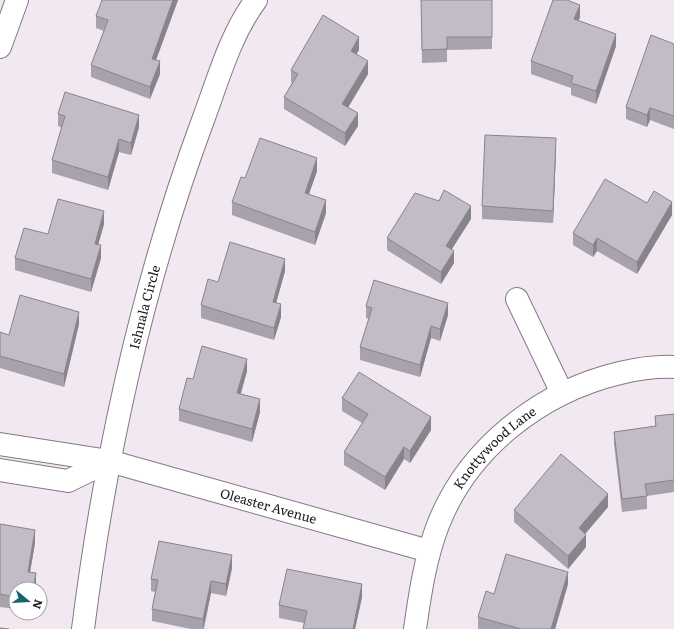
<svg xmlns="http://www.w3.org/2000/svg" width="674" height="629" viewBox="0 0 674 629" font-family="Literata,serif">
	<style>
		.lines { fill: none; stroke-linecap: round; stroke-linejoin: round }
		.minor-casing { stroke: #827982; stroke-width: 24 }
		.minor { stroke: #fff; stroke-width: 22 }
		.wall { fill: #a7a2ab }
		.shaded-wall { fill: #88848b }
		.building { fill: #c2bcc7; stroke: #88848b }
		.labels { text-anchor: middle; stroke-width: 4; stroke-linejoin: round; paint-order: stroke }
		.street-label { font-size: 13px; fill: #1c191c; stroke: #fff }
	</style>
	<rect width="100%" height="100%" fill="#f2e8f2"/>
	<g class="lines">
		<!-- minor casing -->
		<g class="minor-casing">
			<g id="minor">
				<polyline points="0,47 17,0"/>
				<polyline points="517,299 562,393"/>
				<path id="s1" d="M0,444L109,461L429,551"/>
				<polyline points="0,470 68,481 109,461"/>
				<path id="s2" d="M83,629C105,456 142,284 203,120C218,80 230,35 256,0"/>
				<path id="s3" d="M415,629C420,594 425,559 438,525C468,448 540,392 620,373C637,369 656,366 674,367"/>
			</g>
		</g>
		<!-- minor -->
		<use href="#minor" class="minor"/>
	</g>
	<!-- wall -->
	<g class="wall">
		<polygon points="102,0 178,0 156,60 160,74 150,99 91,77 91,65 104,31 96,28 96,16"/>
		<polygon points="421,0 492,37 492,49 447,50 447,62 422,63"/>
		<polygon points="580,17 578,21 616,46 596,104 571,95 571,88 531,74 531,61"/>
		<polygon points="674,44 674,129 650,120 647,127 626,119 626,107"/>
		<polygon points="359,50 356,54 368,74 348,108 358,126 345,146 284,109 284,97 292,83 291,82 291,70"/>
		<polygon points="58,114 139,127 131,155 119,152 108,190 52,173 52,160 62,128 58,126"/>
		<polygon points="556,150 553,223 482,219 482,206"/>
		<polygon points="317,171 309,194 326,213 315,245 232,215 232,202 245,178"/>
		<polygon points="647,203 672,215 637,274 597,251 593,257 573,245 573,233"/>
		<polygon points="471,219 452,249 454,263 441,284 387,250 387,238"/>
		<polygon points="104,224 98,245 101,258 91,292 15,270 15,258 48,234"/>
		<polygon points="285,271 276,303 281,317 274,340 201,318 201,305 218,282"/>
		<polygon points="366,306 448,315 440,341 431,338 420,377 360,360 360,347 369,319 366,318"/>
		<polygon points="79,324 64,387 0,368 0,332 9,335"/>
		<polygon points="247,371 241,394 260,412 252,442 179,421 179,409 193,379"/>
		<polygon points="342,398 431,430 410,463 404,459 385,490 344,465 344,452 362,423 342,411"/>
		<polygon points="674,414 674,492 647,496 647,509 622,512 614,444 614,432 655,426 655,416"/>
		<polygon points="608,507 585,534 586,547 568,569 514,522 514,510"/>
		<polygon points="0,524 35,543 30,572 36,586 16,589 16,609 0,607"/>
		<polygon points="232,568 226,596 211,593 204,629 191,629 152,621 152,609 155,592 151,591 151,579"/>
		<polygon points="568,584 555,629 478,629 478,617 494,594"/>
		<polygon points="362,597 355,629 303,629 304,623 279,618 279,605"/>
	</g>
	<!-- shaded-wall -->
	<g class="shaded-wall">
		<polygon points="173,0 178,0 152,71 152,59"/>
		<polygon points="580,5 580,17 574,32 574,19"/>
		<polygon points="616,34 616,46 596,104 596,91"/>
		<polygon points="359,37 359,50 351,63 351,51"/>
		<polygon points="160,61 160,74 150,99 150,87"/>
		<polygon points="368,61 368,74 342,117 342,104"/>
		<polygon points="650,108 650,120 647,127 647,115"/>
		<polygon points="358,113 358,126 345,146 345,133"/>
		<polygon points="139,115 139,127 131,155 131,143"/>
		<polygon points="556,138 556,150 553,223 553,211"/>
		<polygon points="119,139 119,152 108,190 108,177"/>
		<polygon points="317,158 317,171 305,205 305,193"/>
		<polygon points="326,200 326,213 315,245 315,232"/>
		<polygon points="672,202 672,215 637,274 637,262"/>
		<polygon points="471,206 471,219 446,258 446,246"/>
		<polygon points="104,211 104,224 95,256 95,244"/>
		<polygon points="597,238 597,251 593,257 593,245"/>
		<polygon points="101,245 101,258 91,292 91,279"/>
		<polygon points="454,251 454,263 441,284 441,272"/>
		<polygon points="285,259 285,271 273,314 273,302"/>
		<polygon points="448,303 448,315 440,341 440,329"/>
		<polygon points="281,304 281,317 274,340 274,328"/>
		<polygon points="79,312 79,324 64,387 64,374"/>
		<polygon points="431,326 431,338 420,377 420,365"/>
		<polygon points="247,359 247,371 237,405 237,393"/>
		<polygon points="260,399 260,412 252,442 252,429"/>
		<polygon points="431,417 431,430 410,463 410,451"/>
		<polygon points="404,447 404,459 385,490 385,477"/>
		<polygon points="608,494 608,507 579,541 579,528"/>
		<polygon points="35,530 35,543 28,584 28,572"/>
		<polygon points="586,535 586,547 568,569 568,556"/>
		<polygon points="232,555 232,568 226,596 226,584"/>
		<polygon points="568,572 568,584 555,629 551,629"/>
		<polygon points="36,573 36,589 33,589"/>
		<polygon points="211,581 211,593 203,629 203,619"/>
		<polygon points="362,584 362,597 355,629 353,629"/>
	</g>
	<!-- building -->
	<g class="building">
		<polygon points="102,0 173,0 152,59 160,61 150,87 91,65 108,20 96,16"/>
		<polygon points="421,0 492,0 492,37 447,37 447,49 422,50"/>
		<polygon points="553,0 567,0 580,5 574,19 616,34 596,91 571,83 573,76 531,61"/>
		<polygon points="323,15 359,37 351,51 368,61 342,104 358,113 345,133 284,97 298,74 291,70"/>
		<polygon points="651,35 674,44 674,116 650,108 647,115 626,107"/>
		<polygon points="65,92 139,115 131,143 119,139 108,177 52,160 65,116 58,114"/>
		<polygon points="485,135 556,138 553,211 482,206"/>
		<polygon points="260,138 317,158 305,193 326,200 315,232 232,202 241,177 245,178"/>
		<polygon points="605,179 647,203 654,191 672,202 637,262 597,238 593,245 573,233"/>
		<polygon points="444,190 471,206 446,246 454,251 441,272 387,238 415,193 439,201"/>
		<polygon points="58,199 104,211 95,244 101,245 91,279 15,258 24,228 48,234"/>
		<polygon points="230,242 285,259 273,302 281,304 274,328 201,305 208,279 218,282"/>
		<polygon points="374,280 448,303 440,329 431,326 420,365 360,347 372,308 366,306"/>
		<polygon points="20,295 79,312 64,374 0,356 0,332 9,335"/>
		<polygon points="202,346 247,359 237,393 260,399 252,429 179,409 187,378 193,379"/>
		<polygon points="359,372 431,417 410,451 404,447 385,477 344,452 368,414 342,398"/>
		<polygon points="674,414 674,480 645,484 647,496 622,499 614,432 656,426 655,416"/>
		<polygon points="561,454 608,494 579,528 586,535 568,556 514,510"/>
		<polygon points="0,524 35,530 28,572 36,573 33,589 16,589 16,597 0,594"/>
		<polygon points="159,541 232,555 226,584 211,581 203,619 152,609 158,580 151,579"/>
		<polygon points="506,554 568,572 551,629 521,629 478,617 486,591 494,594"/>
		<polygon points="287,569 362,584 353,629 303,629 307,611 279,605"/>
		<polygon points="0,628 9,629 0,629"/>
	</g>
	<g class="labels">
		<!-- street labels -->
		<g class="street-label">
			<text dy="5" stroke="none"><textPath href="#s2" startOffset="328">Ishnala Circle</textPath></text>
			<text dy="5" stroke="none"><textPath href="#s3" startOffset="204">Knottywood Lane</textPath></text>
			<text dy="5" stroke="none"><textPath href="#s1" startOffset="276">Oleaster Avenue</textPath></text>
		</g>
	</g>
	<!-- north arrow -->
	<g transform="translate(28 601) rotate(108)"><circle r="19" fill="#ffffff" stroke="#a4a3a4"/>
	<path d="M0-3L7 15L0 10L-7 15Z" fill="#17646c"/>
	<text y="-6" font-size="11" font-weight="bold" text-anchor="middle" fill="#1c191c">N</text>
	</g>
</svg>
